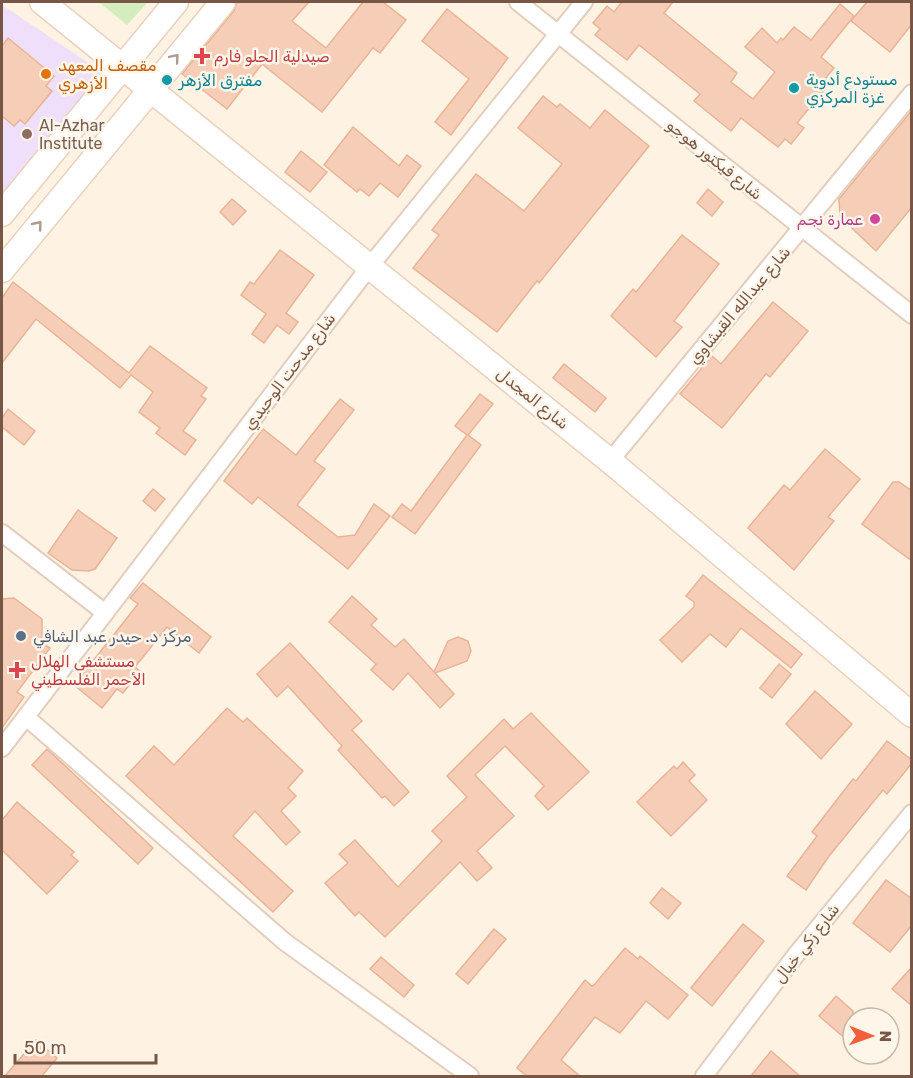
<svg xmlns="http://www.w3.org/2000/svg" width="913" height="1078" viewBox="0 0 913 1078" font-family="Rubik,Vazirmatn,sans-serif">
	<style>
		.education { fill: #efdffa }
		.green { fill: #d4edbf }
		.building { fill: #f6ceb7; stroke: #eab396; stroke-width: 1.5 }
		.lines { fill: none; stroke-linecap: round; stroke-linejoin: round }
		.street-casing { stroke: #e3cebd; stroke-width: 20 }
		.secondary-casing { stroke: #ebd0bc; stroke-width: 27 }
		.street { stroke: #fff; stroke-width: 16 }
		.secondary { stroke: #fff; stroke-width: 24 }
		.oneway { stroke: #ae9a90 }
		.health-dot { fill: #e0444e; stroke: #fff6ea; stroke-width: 2 }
		.food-dot { fill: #e8710a; stroke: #fff6ea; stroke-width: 2 }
		.culture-dot { fill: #0f9aa8; stroke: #fff6ea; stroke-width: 2 }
		.education-dot { fill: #8d6e63; stroke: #fff6ea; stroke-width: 2 }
		.hotel-dot { fill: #d1479c; stroke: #fff6ea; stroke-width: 2 }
		.service-dot { fill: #5c6f8a; stroke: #fff6ea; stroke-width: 2 }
		.labels { text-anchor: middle; stroke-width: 5; stroke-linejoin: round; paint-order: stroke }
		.health-label { font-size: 16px; fill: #be3a42; stroke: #fff6ea; text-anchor: start }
		.food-label { font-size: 16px; fill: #c56008; stroke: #fff6ea; text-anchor: start }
		.culture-label { font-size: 16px; fill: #0d838f; stroke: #fff6ea; text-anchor: start }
		.education-label { font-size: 16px; fill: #785e54; stroke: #fff6ea; text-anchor: start }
		.street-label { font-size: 16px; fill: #785646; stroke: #fff6ea }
		.hotel-label { font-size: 16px; fill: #b23c85; stroke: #fff6ea; text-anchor: end }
		.service-label { font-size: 16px; fill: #4e5e75; stroke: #fff6ea; text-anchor: start }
	</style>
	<rect width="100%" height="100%" fill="#fef2e2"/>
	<!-- education -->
	<polygon class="education" points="2,5 102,72 2,196"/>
	<!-- green -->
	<polygon class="green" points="99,2 148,2 127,25"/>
	<!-- building -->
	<g class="building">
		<polygon points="237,2 309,2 292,21 326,48 363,2 383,2 406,20 380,53 373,48 322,112 262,64 227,109 182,74 234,11"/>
		<polygon points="622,2 673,2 664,13 737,73 731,82 753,99 775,72 745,47 762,28 777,43 781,38 783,40 794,27 811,40 840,4 854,16 821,57 834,68 825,79 830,83 797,123 804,128 791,144 785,139 778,147 741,118 731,131 694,101 700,94 639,45 627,60 595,35 600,29 593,23 607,6 614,12"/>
		<polygon points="867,2 912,2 912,24 890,52 851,21"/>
		<polygon points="447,9 508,58 451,135 435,122 469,79 422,41"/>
		<polygon points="8,38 54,76 46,86 52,91 25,124 20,120 14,126 2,116 2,46"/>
		<polygon points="543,96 557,107 560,104 590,128 605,110 649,146 539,283 537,281 497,332 413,268 439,235 432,230 476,174 524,211 562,164 518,128"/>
		<polygon points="912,110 912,207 876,251 840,217 839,199"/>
		<polygon points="353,127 399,166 407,155 421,166 398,197 380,183 369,196 360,189 357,192 324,165"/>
		<polygon points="301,151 327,172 310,192 285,172"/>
		<polygon points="708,189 723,202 712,216 697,203"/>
		<polygon points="232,199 246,211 233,225 220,212"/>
		<polygon points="682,235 719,264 674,321 682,327 656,357 611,316 633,289 636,292"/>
		<polygon points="280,250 314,275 286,313 298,322 289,334 277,325 264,343 252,334 266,314 241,295 250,282 254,284"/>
		<polygon points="13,282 129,373 150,346 207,388 201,396 206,399 183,431 196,440 185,455 156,433 160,428 139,412 153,392 131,375 120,388 36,319 2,363 2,298"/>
		<polygon points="773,302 808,331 770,377 766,374 722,428 680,394 712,356 721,364"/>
		<polygon points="564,364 606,398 595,412 553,378"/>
		<polygon points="480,394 493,404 468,435 481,445 415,534 392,517 402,504 411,511 467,435 455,426"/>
		<polygon points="340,399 354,410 314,461 325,469 297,505 338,537 355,535 374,504 390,516 348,569 258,497 252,504 224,481 263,429 296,455"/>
		<polygon points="8,409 35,431 24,445 2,427 2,418"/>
		<polygon points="825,449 860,479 828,517 834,521 794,570 748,528 784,485 790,490"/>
		<polygon points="893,482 899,482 912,491 912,561 862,524"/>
		<polygon points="153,489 165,499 155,511 143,501"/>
		<polygon points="78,510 117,538 95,569 89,571 72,570 48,553"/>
		<polygon points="703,575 802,654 791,668 741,628 726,647 710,634 682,662 660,640 694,607 694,602 686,596"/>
		<polygon points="143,583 211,637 199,653 167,627 135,667 140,671 123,693 117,689 102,708 74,685 138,604 130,598"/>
		<polygon points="352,596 377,619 371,625 395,647 404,639 434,672 448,641 458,637 468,641 471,651 467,661 435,673 454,694 440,708 408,673 393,690 371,670 376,664 329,622"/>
		<polygon points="14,598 42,619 42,643 50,648 17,692 24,697 2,728 2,599"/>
		<polygon points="290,643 362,721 352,730 409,792 394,806 385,796 382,798 338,750 342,746 288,686 277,697 257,674"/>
		<polygon points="779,664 791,674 772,698 760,688"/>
		<polygon points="815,691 852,724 821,759 786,724"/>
		<polygon points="227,708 243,722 247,718 303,771 288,788 296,796 281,811 300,832 286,845 255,811 233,836 293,891 273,912 126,776 154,746 174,765"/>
		<polygon points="531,713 589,772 548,810 535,796 544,786 505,746 475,775 514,816 477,851 492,868 477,881 460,862 385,937 359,912 355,916 325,883 348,863 339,854 355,840 398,887 442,841 432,831 467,797 447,776 504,719 513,729"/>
		<polygon points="887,741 912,760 912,763 887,794 883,790 829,856 806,890 787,876 817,836 812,832 853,779 856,781"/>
		<polygon points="47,749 153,848 138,864 32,765"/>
		<polygon points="683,762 695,775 689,781 707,800 671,836 637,802 674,766 677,769"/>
		<polygon points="17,802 74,852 71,855 78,861 47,894 2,850 2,820"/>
		<polygon points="886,880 912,899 912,925 890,952 853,923"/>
		<polygon points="662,888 681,903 668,919 650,903"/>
		<polygon points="743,924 764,941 712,1006 691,988"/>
		<polygon points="494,929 506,939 468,984 456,974"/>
		<polygon points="625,948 638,959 640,956 688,995 668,1019 646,1001 620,1033 595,1017 561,1060 581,1077 528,1077 517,1068 585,980 592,986 595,984"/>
		<polygon points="381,957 414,985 404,997 370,969"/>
		<polygon points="912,967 912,1006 892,989"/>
		<polygon points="836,996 853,1011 853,1045 819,1016"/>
		<polygon points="36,1040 57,1058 41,1077 4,1077"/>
		<polygon points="771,1051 801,1077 750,1077"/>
	</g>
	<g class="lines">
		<!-- street casing -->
		<g class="street-casing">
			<g id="street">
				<polyline points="518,2 912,315"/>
				<polyline points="610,461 912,93"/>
				<polyline points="2,533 104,612"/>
				<polyline points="26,717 285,942 470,1076"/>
				<polyline points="2,748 370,266 584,2"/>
				<polyline points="704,1076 795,956 912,813"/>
			</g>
		</g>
		<!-- secondary casing -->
		<g class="secondary-casing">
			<g id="secondary">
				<polyline points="42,2 610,461 912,715"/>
				<polyline points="2,214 176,2"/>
				<polyline points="2,270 223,2"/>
			</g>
		</g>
		<!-- street -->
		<use href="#street" class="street"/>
		<!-- secondary -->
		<use href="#secondary" class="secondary"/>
	</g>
	<!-- one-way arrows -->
	<defs><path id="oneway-chevron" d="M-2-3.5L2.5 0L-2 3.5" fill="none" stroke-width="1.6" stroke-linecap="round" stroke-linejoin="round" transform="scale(1.5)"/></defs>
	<g class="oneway">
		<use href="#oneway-chevron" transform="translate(175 58) rotate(-50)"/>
		<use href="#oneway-chevron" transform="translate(38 225) rotate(-51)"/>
	</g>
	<!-- markers -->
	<g class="health-dot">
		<path d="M199 47h6v6h6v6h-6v6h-6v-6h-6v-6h6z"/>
		<path d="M14 661h6v6h6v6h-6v6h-6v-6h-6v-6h6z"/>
	</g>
	<circle class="food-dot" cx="46" cy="74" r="6"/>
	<g class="culture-dot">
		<circle cx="167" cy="80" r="6"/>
		<circle cx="794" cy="88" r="6"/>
	</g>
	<circle class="education-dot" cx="27" cy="134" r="6"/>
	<circle class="hotel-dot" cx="875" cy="219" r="6"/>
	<circle class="service-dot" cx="21" cy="636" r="6"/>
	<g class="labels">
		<!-- health labels -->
		<g class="health-label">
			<text x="214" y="62">صيدلية الحلو فارم</text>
			<text x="31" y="667">مستشفى الهلال<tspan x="31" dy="18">الأحمر الفلسطيني</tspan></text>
		</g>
		<!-- food labels -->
		<g class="food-label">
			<text x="58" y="71">مقصف المعهد<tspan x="58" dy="18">الأزهري</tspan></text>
		</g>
		<!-- culture labels -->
		<g class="culture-label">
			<text x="806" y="85">مستودع أدوية<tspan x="806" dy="18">غزة المركزي</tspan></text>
			<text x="179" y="86">مفترق الأزهر</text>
		</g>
		<!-- education labels -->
		<g class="education-label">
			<text x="39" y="131">Al-Azhar<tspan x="39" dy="18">Institute</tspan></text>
		</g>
		<!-- street labels -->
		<g class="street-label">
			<text transform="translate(715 159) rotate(39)" y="6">شارع فيكتور هوجو</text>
			<text transform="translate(739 305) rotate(-50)" y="6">شارع عبدالله القيشاوي</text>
			<text transform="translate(289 371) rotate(-53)" y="6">شارع مدحت الوحيدي</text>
			<text transform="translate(533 398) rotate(39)" y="6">شارع المجدل</text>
			<text transform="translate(806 943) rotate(-52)" y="6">شارع زكي خيال</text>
		</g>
		<!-- hotel labels -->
		<g class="hotel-label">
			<text x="863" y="225">عمارة نجم</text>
		</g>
		<!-- service labels -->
		<g class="service-label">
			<text x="33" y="642">مركز د. حيدر عبد الشافي</text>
		</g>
	</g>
	<!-- border -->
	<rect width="913" height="1078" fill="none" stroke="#785646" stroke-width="6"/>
	<!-- north arrow -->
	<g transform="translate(871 1036) rotate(91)"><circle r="28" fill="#fff6ea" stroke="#c9b6a8" stroke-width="1.5"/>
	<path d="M0-4.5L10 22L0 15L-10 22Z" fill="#f35e3c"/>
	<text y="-9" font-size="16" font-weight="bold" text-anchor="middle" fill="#785646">N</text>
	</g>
	<!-- scale -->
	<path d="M15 1054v9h141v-9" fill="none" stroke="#785646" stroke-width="3"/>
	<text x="24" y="1054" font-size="18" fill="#785646" stroke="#fff6ea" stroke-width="4.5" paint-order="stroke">50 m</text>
</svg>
